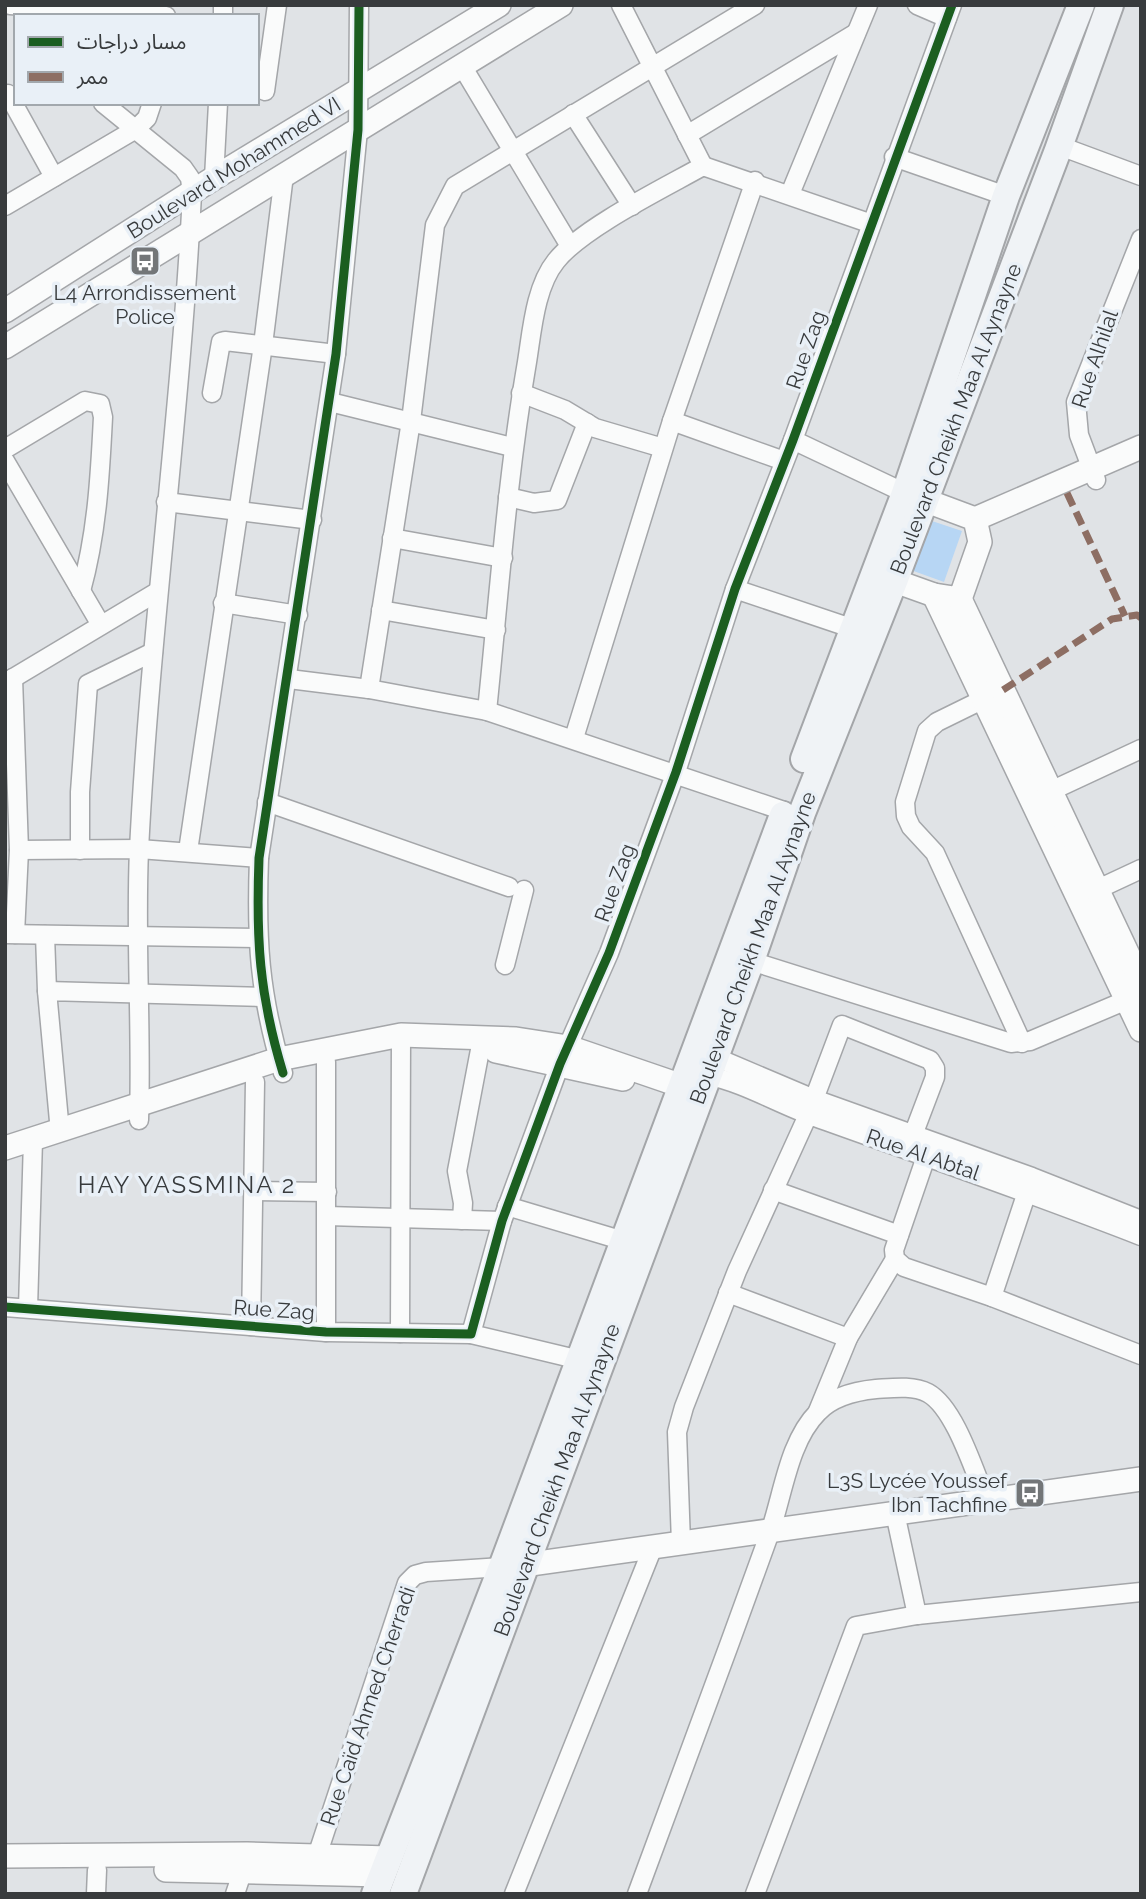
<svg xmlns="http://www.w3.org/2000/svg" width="1146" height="1899" viewBox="0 0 1146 1899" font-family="Raleway,'Noto Sans Arabic',sans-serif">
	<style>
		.green { fill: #b7d6f4 }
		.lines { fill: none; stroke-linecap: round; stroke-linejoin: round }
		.minor-casing { stroke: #a4a6a9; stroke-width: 21 }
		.tertiary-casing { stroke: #a4a6a9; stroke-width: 26 }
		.secondary-casing { stroke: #a4a6a9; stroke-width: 30 }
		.minor { stroke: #fafbfb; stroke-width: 18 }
		.tertiary { stroke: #fafbfb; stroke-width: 23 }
		.secondary { stroke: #f0f3f6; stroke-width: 26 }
		.quiet { stroke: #8d6e63; stroke-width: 7; stroke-dasharray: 14 7; stroke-linecap: butt }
		.cycleway-casing { stroke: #e9f0f7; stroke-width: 13 }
		.cycleway { stroke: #1b5e20; stroke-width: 9 }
		.labels { text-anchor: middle; stroke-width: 7; stroke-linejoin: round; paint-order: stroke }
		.street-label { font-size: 21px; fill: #383b3d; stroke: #e9f0f7 }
		.poi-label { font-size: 21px; fill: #383b3d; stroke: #e9f0f7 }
		.quarter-label { font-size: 24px; letter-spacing: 2px; fill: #383b3d; stroke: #e9f0f7 }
	</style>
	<rect width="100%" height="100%" fill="#e0e3e6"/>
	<!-- green -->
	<polygon class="green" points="926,519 962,531 944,582 908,569"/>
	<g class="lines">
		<!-- minor casing -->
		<g class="minor-casing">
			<g id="minor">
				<polyline points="10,5 166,16"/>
				<polyline points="621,5 703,166"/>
				<polyline points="917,5 947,18"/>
				<polyline points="223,16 223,5"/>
				<polyline points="462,66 570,246"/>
				<polyline points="265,91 277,5"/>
				<polyline points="8,94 54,177"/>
				<path d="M103,103L183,168L190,178L192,194C181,413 150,630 139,850C135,940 142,1030 139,1120"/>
				<polyline points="573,114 632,206"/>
				<polyline points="687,135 856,33"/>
				<polyline points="1060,146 1141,176"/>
				<polyline points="894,157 1006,196"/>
				<polyline points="214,178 218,103"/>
				<polyline points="790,194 868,5"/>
				<polyline points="5,206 136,129 147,118 152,103"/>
				<polyline points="212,393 221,342 225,341 336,354"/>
				<polyline points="521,393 565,410 595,428 663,448"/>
				<polyline points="330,402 512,447"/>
				<polyline points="672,421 784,461"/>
				<polyline points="793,440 905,493"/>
				<path d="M5,449L85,401L100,404L103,417C100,477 97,533 81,591"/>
				<polyline points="5,461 101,625"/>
				<polyline points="1096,480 1079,435 1076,402 1141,239"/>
				<polyline points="508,497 534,503 557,500 587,423"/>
				<polyline points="166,502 312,520"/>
				<polyline points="392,538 503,558"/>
				<polyline points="735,589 854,629"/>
				<polyline points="223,603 298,615"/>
				<polyline points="381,610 496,630"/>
				<polyline points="13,678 19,850 15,934"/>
				<polyline points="289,679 369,689 487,711 784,811"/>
				<polyline points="5,683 157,592"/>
				<polyline points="369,689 411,421 435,225 455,186 755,5"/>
				<polyline points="992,695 937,722 927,731 905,802 906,816 911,827 935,853 1022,1043"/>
				<path d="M487,711C499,595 507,478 527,362C532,331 535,287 556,261C582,228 664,188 703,166L869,223"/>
				<polyline points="574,738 672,421 755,181"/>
				<polyline points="1040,796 1141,749"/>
				<polyline points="267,802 509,887"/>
				<polyline points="19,850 139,849 259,858"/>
				<polyline points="80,850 80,792 88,684 153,652"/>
				<polyline points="188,851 263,345 284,175"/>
				<polyline points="1096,890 1141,869"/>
				<polyline points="5,934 256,938"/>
				<polyline points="45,935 47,991"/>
				<polyline points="751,961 1011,1043 1030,1041 1141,994"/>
				<polyline points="505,965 524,890"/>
				<polyline points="715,1057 814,1099 1032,1177 1141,1220"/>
				<path d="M283,1073C259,994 256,939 259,858L336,354L358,130L359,5"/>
				<path d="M706,1075C745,1083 778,1104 815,1117C924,1156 1033,1194 1141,1236"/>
				<polyline points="60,1132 47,991 263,997"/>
				<polyline points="930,1145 894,1250 895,1259 904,1267 992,1297 1141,1355"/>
				<polyline points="773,1190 899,1235"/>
				<polyline points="254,1191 327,1192"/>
				<polyline points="507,1206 624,1241"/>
				<polyline points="327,1216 502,1221"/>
				<polyline points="462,1220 463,1203 457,1171 480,1050"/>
				<polyline points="728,1293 848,1338"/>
				<polyline points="992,1297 1031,1180"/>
				<polyline points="5,1307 326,1332 471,1334 502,1221 560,1064 609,953 676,772 735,589 793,440 952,5"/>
				<polyline points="28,1308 33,1140"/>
				<polyline points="251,1326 255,1082"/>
				<polyline points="326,1332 326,1062"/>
				<polyline points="400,1333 401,1035"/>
				<polyline points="471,1334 580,1360"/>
				<polyline points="818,1411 848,1338 895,1259"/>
				<polyline points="895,1513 917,1615"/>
				<polyline points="681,1543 677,1432 684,1407 737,1271 808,1115 842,1025 930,1060 935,1068 935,1077 913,1135"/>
				<polyline points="313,1868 407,1583 415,1575 426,1572 502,1567"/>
				<polyline points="96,1894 97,1870"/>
				<polyline points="235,1894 246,1861"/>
				<polyline points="514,1894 653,1547"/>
				<path d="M637,1894C681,1774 726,1655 769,1535C783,1496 788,1442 818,1412C832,1397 856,1391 876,1389C892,1388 913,1385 928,1393C955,1408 974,1471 986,1499"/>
				<polyline points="755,1894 856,1626 917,1615 1141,1592"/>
			</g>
		</g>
		<!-- tertiary casing -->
		<g class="tertiary-casing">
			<g id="tertiary">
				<polyline points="5,311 214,178 499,5"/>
				<polyline points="5,347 561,5"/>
				<polyline points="975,519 1141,447"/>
				<polyline points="878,575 934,595 960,599 980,542 975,519 908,494"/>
				<polyline points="934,595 1141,1030"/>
				<polyline points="960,599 1141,982"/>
				<polyline points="496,1051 623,1079"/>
				<polyline points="5,1148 279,1059 401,1035 516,1039 568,1047 682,1086"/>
				<polyline points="509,1567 1141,1479"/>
				<polyline points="5,1856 247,1854 389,1858"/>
				<polyline points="166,1870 383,1875"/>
			</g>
		</g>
		<!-- secondary casing -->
		<g class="secondary-casing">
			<g id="secondary">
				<polyline points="804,759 905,493 1006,196 1081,5"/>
				<polyline points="375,1894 502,1567 783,815"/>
				<polyline points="403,1894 751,961 802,813 895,579 1058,150 1110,5"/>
			</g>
		</g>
		<!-- minor -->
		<use href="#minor" class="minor"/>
		<!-- tertiary -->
		<use href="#tertiary" class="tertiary"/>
		<!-- secondary -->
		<use href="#secondary" class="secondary"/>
		<!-- quiet -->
		<g class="quiet">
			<polyline points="1067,493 1125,616"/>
			<polyline points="1003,690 1112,619 1137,615 1141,618"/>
		</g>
		<!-- cycleway casing -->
		<g class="cycleway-casing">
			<g id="cycleway">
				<path d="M283,1073C259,994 256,939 259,858L336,354L358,130L359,5"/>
				<polyline points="5,1307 326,1332 471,1334 502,1221 560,1064 609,953 676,772 735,589 793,440 952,5"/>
			</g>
		</g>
		<!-- cycleway -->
		<use href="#cycleway" class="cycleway"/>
	</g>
	<!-- icons -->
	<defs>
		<g id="bus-square" transform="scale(1.575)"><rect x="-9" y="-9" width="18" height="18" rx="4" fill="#737678" stroke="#e9f0f7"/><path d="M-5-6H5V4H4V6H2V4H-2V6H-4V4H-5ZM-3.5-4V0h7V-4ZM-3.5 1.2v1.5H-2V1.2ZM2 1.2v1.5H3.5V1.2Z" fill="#fff"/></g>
	</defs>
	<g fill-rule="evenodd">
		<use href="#bus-square" x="145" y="261"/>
		<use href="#bus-square" x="1030" y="1493"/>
	</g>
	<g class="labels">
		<!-- street labels -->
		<g class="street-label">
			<text transform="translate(234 168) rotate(-32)" y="7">Boulevard Mohammed VI</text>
			<text transform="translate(806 350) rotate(-71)" y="7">Rue Zag</text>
			<text transform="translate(1095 359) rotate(-71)" y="7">Rue Alhilal</text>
			<text transform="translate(956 419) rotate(-69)" y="7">Boulevard Cheikh Maa Al Aynayne</text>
			<text transform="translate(615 883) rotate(-70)" y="7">Rue Zag</text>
			<text transform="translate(753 948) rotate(-70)" y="7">Boulevard Cheikh Maa Al Aynayne</text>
			<text transform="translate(923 1155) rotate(19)" y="7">Rue Al Abtal</text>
			<text transform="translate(274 1310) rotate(4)" y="7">Rue Zag</text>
			<text transform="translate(557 1480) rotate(-70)" y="7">Boulevard Cheikh Maa Al Aynayne</text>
			<text transform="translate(368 1706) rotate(-71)" y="7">Rue Caïd Ahmed Cherradi</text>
		</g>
		<!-- poi labels -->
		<g class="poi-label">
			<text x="145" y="300">L4 Arrondissement<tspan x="145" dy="24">Police</tspan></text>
			<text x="1007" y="1488" text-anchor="end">L3S Lycée Youssef<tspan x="1007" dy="24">Ibn Tachfine</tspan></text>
		</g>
		<!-- quarter labels -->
		<g class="quarter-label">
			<text x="187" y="1193">HAY YASSMINA 2</text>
		</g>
	</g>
	<!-- border -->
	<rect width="1146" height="1899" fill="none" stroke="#383b3d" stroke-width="14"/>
	<!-- legend -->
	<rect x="14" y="14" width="245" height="91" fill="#e9f0f7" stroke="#a2a8ad" stroke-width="2"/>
	<rect x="28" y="37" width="35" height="10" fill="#1b5e20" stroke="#a2a8ad" stroke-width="2"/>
	<text x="77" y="49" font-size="21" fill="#383b3d">مسار دراجات</text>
	<rect x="28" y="72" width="35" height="10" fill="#8d6e63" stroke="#a2a8ad" stroke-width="2"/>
	<text x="77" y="84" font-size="21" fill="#383b3d">ممر</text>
</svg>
